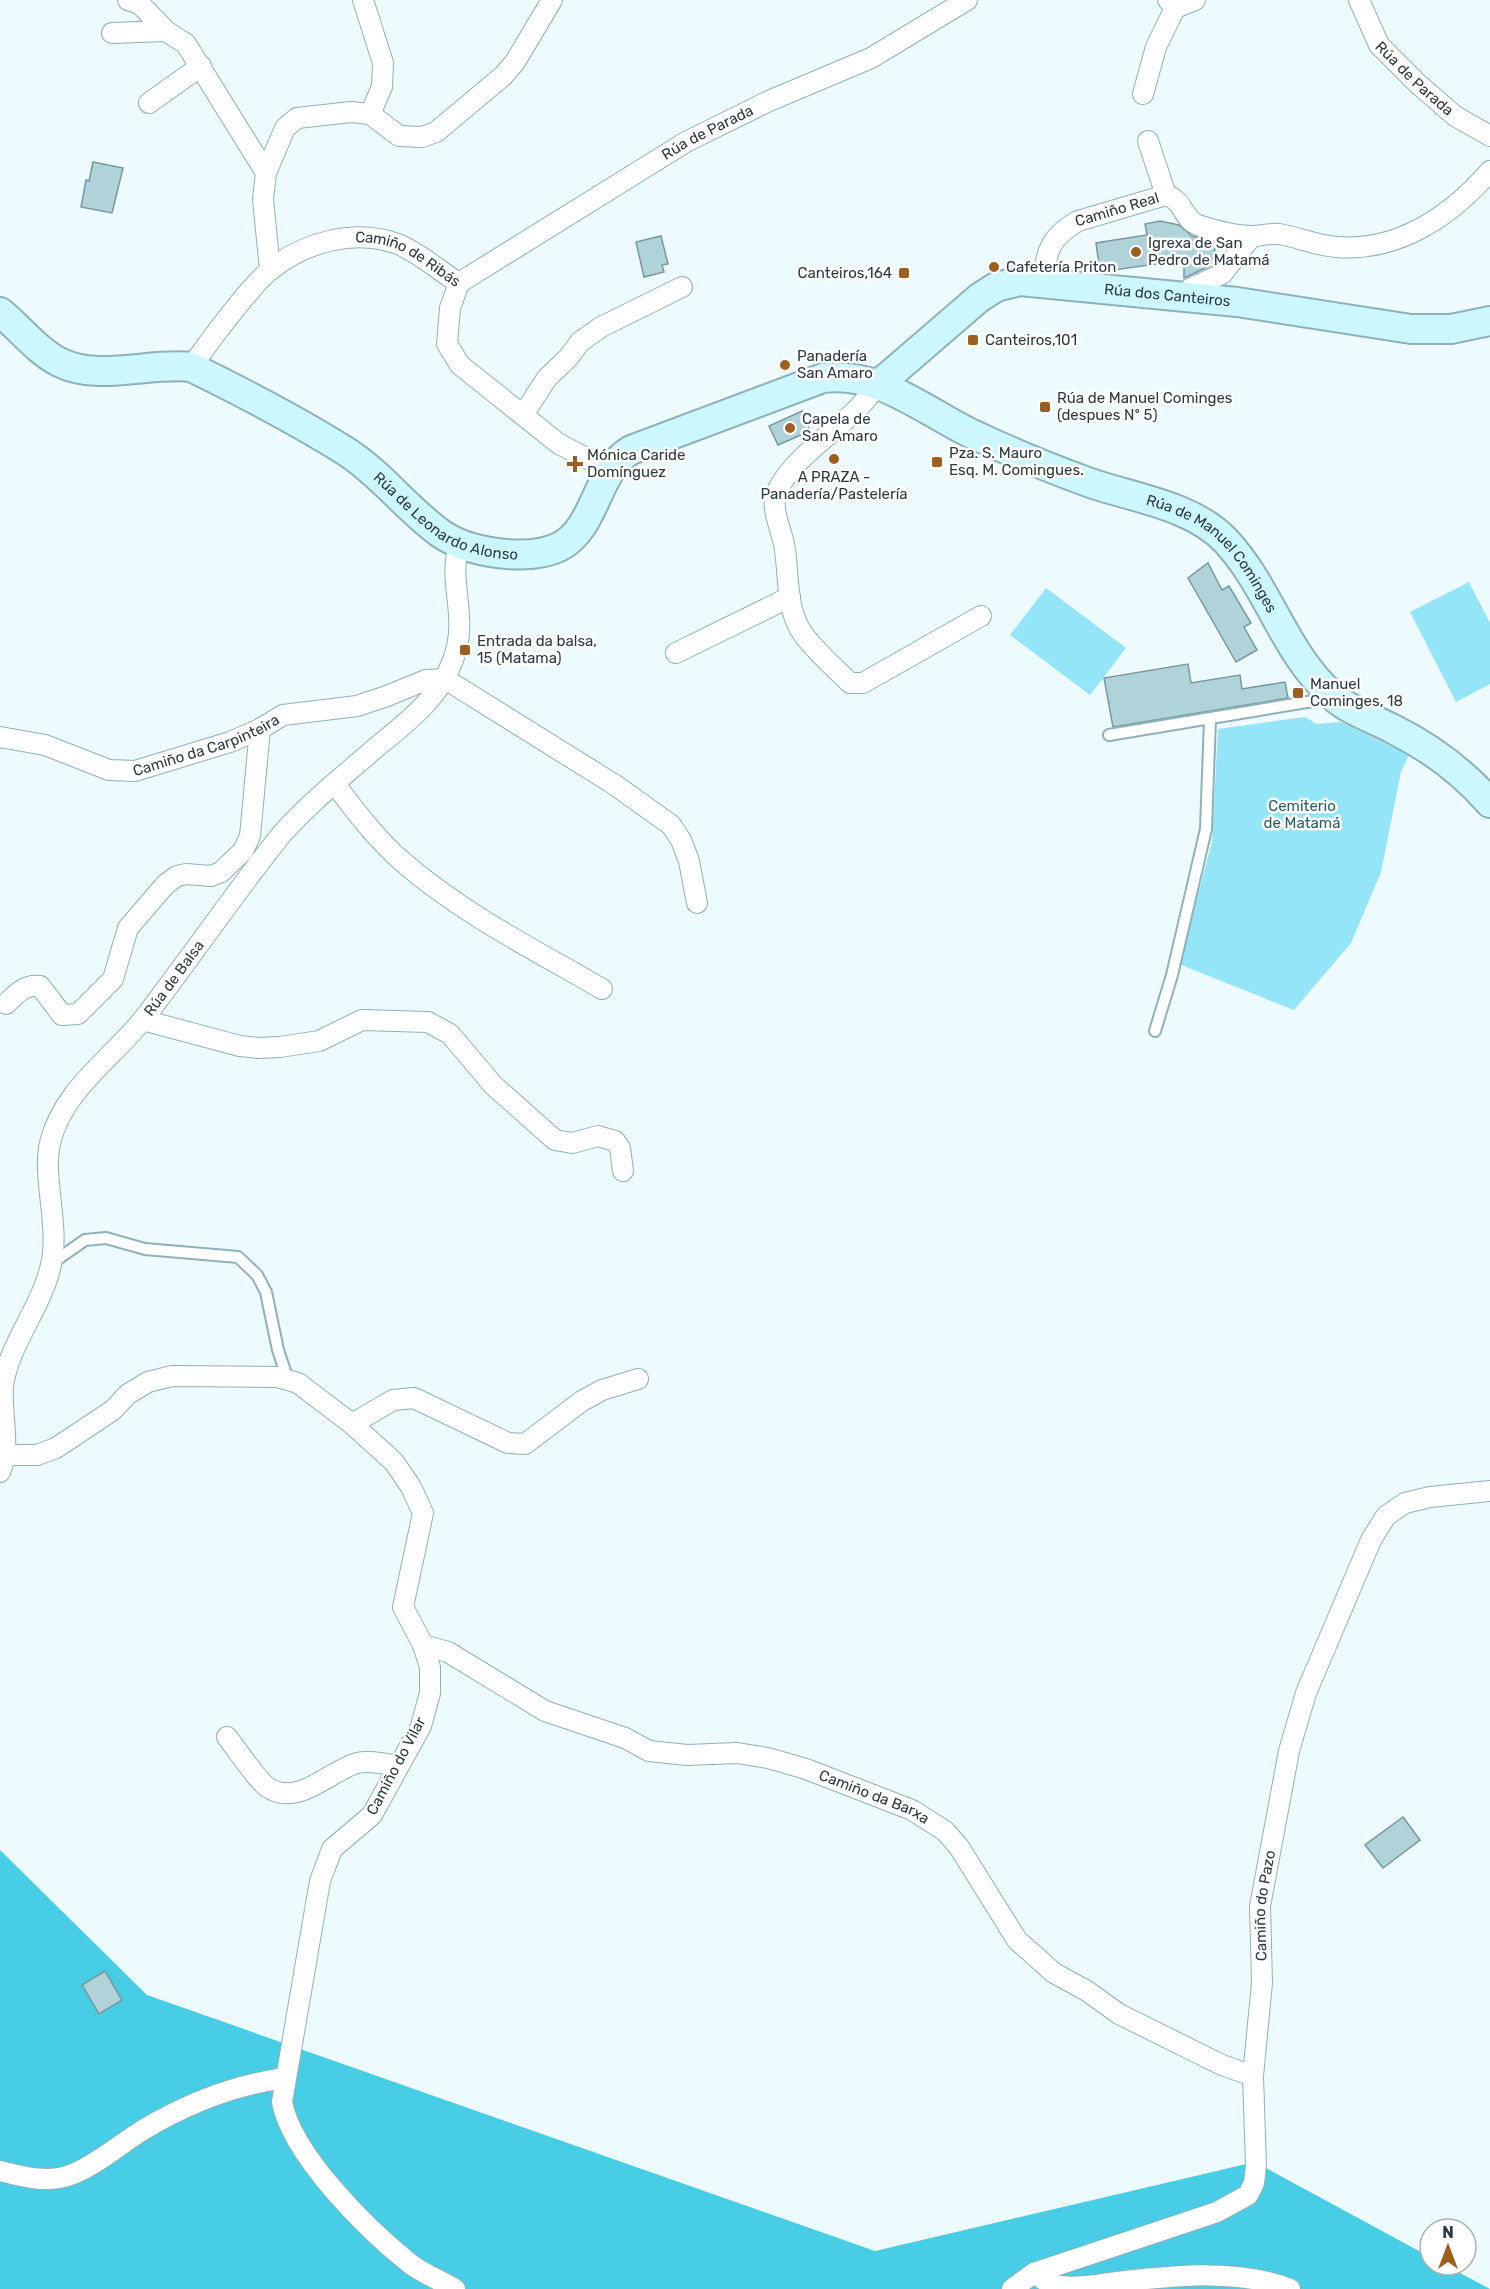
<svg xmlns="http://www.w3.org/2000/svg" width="1490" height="2289" viewBox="0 0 1490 2289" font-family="Rubik,sans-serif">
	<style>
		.green { fill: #93e5f7 }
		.forest { fill: #48cde6 }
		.building { fill: #b0d3da; stroke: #7798a0; stroke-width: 1.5 }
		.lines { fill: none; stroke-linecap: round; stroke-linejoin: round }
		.lane-casing { stroke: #8fb1b8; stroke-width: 14 }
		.street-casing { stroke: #8fb1b8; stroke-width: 22 }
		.secondary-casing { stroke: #8fb1b8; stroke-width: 32 }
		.lane { stroke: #fff; stroke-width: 10 }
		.street { stroke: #fff; stroke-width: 20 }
		.secondary { stroke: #ccf7ff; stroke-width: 28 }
		.poi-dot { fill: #9b6021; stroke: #fff; stroke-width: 2 }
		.labels { text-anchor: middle; stroke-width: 5; stroke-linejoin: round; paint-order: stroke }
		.street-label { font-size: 15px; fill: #2d3b3e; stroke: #fff }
		.poi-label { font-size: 15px; fill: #2d3b3e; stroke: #fff; text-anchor: start }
		.park-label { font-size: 15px; fill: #295f6a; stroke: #fff }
	</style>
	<rect width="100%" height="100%" fill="#edfbfe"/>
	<!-- green -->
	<g class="green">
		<polygon points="1469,582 1490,623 1490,684 1456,702 1410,612"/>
		<polygon points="1046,588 1126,648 1090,695 1010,635"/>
		<polygon points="1305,717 1317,724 1341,722 1409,755 1401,772 1381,872 1351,943 1294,1010 1179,964 1212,842 1218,729"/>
	</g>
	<!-- forest -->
	<polygon class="forest" points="0,1850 147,1995 875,2251 1255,2162 1430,2257 1430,2265 1445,2265 1490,2289 0,2289"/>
	<!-- building -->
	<g class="building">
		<polygon points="93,162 123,168 112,213 81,207 86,180 89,181"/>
		<polygon points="1160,221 1179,225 1192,236 1217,243 1210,266 1184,278 1184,260 1100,272 1096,243 1147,235 1145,224"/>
		<polygon points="661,236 668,264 662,265 664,272 644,277 636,242"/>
		<polygon points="802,411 810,431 778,445 769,426"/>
		<polygon points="1208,563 1222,590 1229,586 1251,623 1244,627 1257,650 1236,662 1188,578"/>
		<polygon points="1188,664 1191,683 1240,675 1242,689 1285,682 1288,698 1113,727 1104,678"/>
		<polygon points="1403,1817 1420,1840 1383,1868 1365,1845"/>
		<polygon points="105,1971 122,2000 99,2014 82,1985"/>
	</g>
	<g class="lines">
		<!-- lane casing -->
		<g class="lane-casing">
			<g id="lane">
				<polyline points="1109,735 1331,698"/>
				<polyline points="1155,1031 1172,975 1206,829 1210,719"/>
				<polyline points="52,1263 85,1240 106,1238 145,1249 238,1257 257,1275 266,1292 278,1350 288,1380"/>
			</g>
		</g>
		<!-- street casing -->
		<g class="street-casing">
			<g id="street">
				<polyline points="128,0 140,4 166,31 186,44 266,173"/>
				<polyline points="363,0 383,63 382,87 370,114"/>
				<polyline points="1168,0 1175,8 1195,0"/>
				<path id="s1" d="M1359,0L1379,45L1417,83L1455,116L1490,136"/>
				<polyline points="112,33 166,31"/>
				<polyline points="1143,94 1156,47 1175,8"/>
				<polyline points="149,103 201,66"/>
				<polyline points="1148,141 1166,195"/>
				<polyline points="270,270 263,199 266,173 285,128 297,118 351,112 370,114 399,136 422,137 436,132 503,76 515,62 552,0"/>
				<path id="s2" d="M1043,281C1047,250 1049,238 1078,221L1166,195C1185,201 1182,219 1198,225C1213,230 1236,236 1252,236C1261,236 1269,233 1279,234C1298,237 1317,246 1337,247C1398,252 1451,216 1490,171"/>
				<polyline points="1189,298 1191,288 1222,274 1252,236"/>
				<path id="s3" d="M191,367C210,341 246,291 269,271C304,242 355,228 398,244C420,253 439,271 459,283"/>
				<path d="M877,383C858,421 801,446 778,489C768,507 783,531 785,550C789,578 786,610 803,634C816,652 835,668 850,683H863L981,616"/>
				<polyline points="523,415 547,378 568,358 580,342 601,327 682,287"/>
				<path id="s4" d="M610,470L559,444L460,365L447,344L450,308L459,283L686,142L769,101L871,58L967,0"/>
				<polyline points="676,653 790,597"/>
				<path id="s5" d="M0,737L45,745L109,770L135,771L230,742L260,729L283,715L357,706L387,696L426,680L445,679L615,785L671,825L681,840L689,861L697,903"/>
				<path d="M335,784C355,811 378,841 404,863C463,914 535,950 602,989"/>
				<path d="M6,1004C16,994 25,984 40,986L62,1015L78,1014L113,979L128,928L166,884L177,876L186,874L211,876L221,872L243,851L250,836L260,729"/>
				<polyline points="143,1020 240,1046 258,1048 280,1047 319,1041 362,1020 428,1022 450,1034 493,1085 555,1140 572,1143 598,1136 615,1141 620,1148 623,1171"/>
				<polyline points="352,1424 393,1400 414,1398 508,1443 525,1444 582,1401 602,1390 638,1379"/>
				<path d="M5,1455H37L56,1448L113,1410L128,1394L148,1382L172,1376L277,1377L298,1383L352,1424L394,1462L411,1487L423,1513L403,1607L423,1645L430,1667V1693L421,1726L372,1815L332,1849L320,1881L282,2102C292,2155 366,2228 408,2262C421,2273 440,2280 455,2289"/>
				<path id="s6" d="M0,1472C11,1446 1,1414 3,1387C7,1347 42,1307 51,1265C60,1225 42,1178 50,1143C63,1089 113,1058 145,1017C191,957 234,894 281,835C308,804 341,778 372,751C403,725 439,700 453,660C470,615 446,583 460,543"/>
				<path id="s7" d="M423,1645L448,1652L545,1711L625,1738L649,1751L687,1755L737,1753L768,1758L806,1769L912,1810L945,1831L959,1847L1017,1940L1054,1973L1087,1991L1119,2014L1222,2065L1253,2076"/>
				<path d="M227,1737C236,1748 257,1780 267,1787C298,1808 329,1771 357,1763C369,1760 386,1764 398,1766"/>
				<path d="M0,2171C23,2177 49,2184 73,2174C98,2164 120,2144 143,2130C188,2103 234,2085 285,2078"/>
				<path id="s8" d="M1034,2273L1217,2212L1248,2195L1254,2183L1256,2166L1253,2076L1262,1983L1260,1906L1289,1751L1306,1693L1371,1540L1386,1516L1405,1503L1430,1497L1490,1491"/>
				<path d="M1012,2289L1034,2273C1040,2277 1047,2283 1054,2285C1073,2289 1097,2285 1117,2282C1173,2276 1237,2268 1290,2289"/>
			</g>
		</g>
		<!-- secondary casing -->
		<g class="secondary-casing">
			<g id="secondary">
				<path id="s9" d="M0,312C20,328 36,350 59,362C98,382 150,362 191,367C244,393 298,421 347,452C382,475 407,509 440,533C468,553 527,562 559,547C597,528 595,471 631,450L823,378C877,371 922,409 968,432C1006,450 1046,467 1085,481C1131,498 1191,504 1226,541C1269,587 1285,655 1334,697C1350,711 1374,719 1393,729C1429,747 1464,773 1490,803"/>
				<path id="s10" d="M877,383L885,379L979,298L996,287L1020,281L1237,302L1411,329H1451L1490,321"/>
			</g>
		</g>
		<!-- lane -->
		<use href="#lane" class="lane"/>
		<!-- street -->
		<use href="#street" class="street"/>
		<!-- secondary -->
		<use href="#secondary" class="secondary"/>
	</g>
	<!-- markers -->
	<g class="poi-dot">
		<circle cx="1136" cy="252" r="6"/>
		<circle cx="994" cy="267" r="6"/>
		<rect x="898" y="267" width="12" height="12" rx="3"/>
		<rect x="967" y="334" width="12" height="12" rx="3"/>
		<circle cx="785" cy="365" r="6"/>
		<rect x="1039" y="401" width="12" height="12" rx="3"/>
		<circle cx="790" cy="428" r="6"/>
		<circle cx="834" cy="459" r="6"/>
		<rect x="931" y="456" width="12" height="12" rx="3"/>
		<path d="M572 455h6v6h6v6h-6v6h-6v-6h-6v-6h6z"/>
		<rect x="459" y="644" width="12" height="12" rx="3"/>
		<rect x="1292" y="687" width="12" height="12" rx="3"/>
	</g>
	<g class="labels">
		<!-- street labels -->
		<g class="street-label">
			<text dy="5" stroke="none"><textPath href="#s1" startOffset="98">Rúa de Parada</textPath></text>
			<text dy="5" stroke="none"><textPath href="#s4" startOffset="562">Rúa de Parada</textPath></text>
			<text dy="5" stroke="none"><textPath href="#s2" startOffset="114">Camiño Real</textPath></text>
			<text dy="5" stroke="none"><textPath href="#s3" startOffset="276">Camiño de Ribás</textPath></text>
			<text dy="5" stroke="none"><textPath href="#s10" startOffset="326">Rúa dos Canteiros</textPath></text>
			<text dy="5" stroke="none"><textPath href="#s9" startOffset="510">Rúa de Leonardo Alonso</textPath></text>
			<text dy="5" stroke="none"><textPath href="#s9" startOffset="1401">Rúa de Manuel Cominges</textPath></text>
			<text dy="5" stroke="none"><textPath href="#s5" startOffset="216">Camiño da Carpinteira</textPath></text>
			<text dy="5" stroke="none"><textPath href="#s6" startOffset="548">Rúa de Balsa</textPath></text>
			<text transform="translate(396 1766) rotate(-62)" y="5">Camiño do Vilar</text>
			<text dy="5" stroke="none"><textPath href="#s7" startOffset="484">Camiño da Barxa</textPath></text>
			<text dy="5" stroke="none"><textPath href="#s8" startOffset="520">Camiño do Pazo</textPath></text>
		</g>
		<!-- poi labels -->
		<g class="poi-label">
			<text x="1148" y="248">Igrexa de San<tspan x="1148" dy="17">Pedro de Matamá</tspan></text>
			<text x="1006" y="272">Cafetería Priton</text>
			<text x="892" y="278" text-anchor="end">Canteiros,164</text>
			<text x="985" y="345">Canteiros,101</text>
			<text x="797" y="361">Panadería<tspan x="797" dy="17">San Amaro</tspan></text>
			<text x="1057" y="403">Rúa de Manuel Cominges<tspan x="1057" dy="17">(despues Nº 5)</tspan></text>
			<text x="802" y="424">Capela de<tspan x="802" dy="17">San Amaro</tspan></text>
			<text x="949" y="458">Pza. S. Mauro<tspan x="949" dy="17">Esq. M. Comingues.</tspan></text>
			<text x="587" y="460">Mónica Caride<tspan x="587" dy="17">Domínguez</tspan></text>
			<text x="834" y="482" text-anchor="middle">A PRAZA -<tspan x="834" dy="17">Panadería/Pastelería</tspan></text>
			<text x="477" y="646">Entrada da balsa,<tspan x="477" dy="17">15 (Matama)</tspan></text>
			<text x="1310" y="689">Manuel<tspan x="1310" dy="17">Cominges, 18</tspan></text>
		</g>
		<!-- park labels -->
		<g class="park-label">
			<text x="1302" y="811">Cemiterio<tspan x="1302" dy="17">de Matamá</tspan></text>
		</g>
	</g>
	<!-- north arrow -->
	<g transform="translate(1448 2247)"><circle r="28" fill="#ffffff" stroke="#abb1b2" stroke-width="1.5"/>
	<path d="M0-4.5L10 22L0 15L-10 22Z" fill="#9b6021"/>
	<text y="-9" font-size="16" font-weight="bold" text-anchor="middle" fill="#2d3b3e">N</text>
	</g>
</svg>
